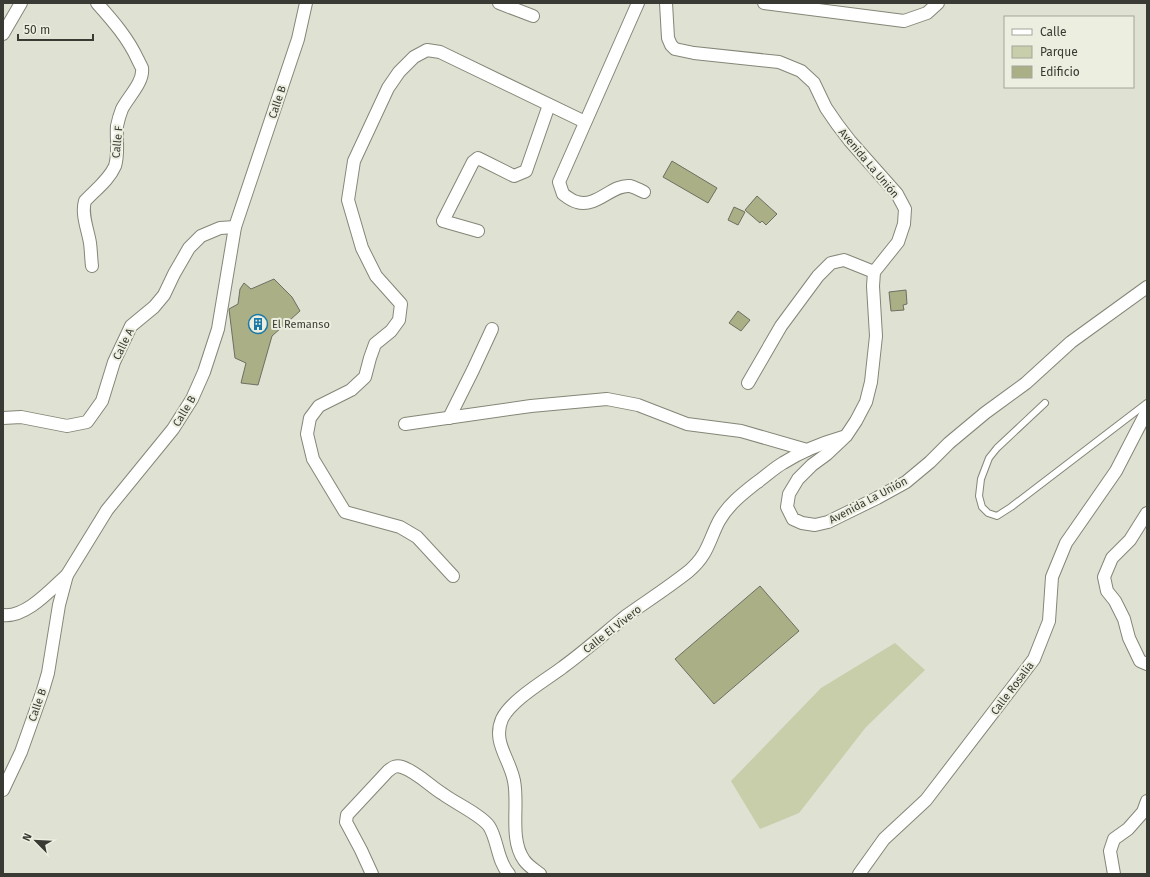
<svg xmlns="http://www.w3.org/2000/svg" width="1150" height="877" viewBox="0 0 1150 877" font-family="'Fira Sans',sans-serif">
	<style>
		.green { fill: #c8cdaa }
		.building { fill: #aaaf86; stroke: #6d6f61 }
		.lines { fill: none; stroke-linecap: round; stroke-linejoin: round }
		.service-casing { stroke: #848677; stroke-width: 8 }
		.minor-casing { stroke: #848677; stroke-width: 14 }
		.service { stroke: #fff; stroke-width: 6 }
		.minor { stroke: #fff; stroke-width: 12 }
		.labels { text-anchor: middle; stroke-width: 4; stroke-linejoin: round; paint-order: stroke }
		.street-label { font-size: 11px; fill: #393a34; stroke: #eceedf }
		.poi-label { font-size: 11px; fill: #393a34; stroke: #eceedf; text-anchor: start }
	</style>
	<rect width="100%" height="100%" fill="#dfe1d2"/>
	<!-- green -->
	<polygon class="green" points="895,643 925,670 866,727 799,813 760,829 731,781 821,688"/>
	<!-- building -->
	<g class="building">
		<polygon points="672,161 717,188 708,203 663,177"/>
		<polygon points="757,196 777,214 766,225 762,221 760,223 745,210"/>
		<polygon points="734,207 745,212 738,225 728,220"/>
		<polygon points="274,279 292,297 300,311 272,336 258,385 241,383 246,363 235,358 229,309 238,304 240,289 244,283 251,289"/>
		<polygon points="906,290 907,304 903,305 904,310 891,311 889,292"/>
		<polygon points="738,311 750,320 741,331 729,323"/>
		<polygon points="760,586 799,631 714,704 675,659"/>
	</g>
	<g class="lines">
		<!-- service casing -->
		<g class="service-casing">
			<polyline id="service" points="1045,403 997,448 989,458 981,479 979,496 982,507 988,513 997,516 1011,507 1147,403"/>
		</g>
		<!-- minor casing -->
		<g class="minor-casing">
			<g id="minor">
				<polyline points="499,3 533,16"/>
				<path d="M638,3L559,182L563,194C567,197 572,201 577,202C597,208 612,184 630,186C634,187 640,190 644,192"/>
				<polyline points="666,3 668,38 671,45 675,49 694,53 779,62 801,71 814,83 826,108 837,124 850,141 897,194 905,209 904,224 898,242 874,272 873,286 876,336 871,382 866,402 856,421 846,436 827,454 812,465 798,479 789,494 787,507 793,519 802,523 815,525 828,522 877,498 906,482 930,462 949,443 985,413 1026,383 1071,342 1147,287"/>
				<polyline points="764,3 904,21 927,13 938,3"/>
				<polyline points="3,34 21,3"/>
				<polyline points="478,231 443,221 473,162 478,158 514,176 526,171 549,105"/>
				<path d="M92,266C91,258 91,250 90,243C88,230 81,214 85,201C95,190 109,180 115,166C119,154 116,139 117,126C118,121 120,114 122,109C128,97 144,82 142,68C141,66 139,62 138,60C128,38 113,21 97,3"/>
				<polyline points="748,383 781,326 818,276 831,263 844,260 874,272"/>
				<polyline points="3,418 21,417 67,426 87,422 102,401 114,362 131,326 154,307 164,295 174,274 189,248 201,236 220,228 235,227"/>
				<polyline points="449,418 473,370 492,329"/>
				<polyline points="405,424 531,406 607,399 638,405 687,424 741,431 807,450"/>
				<polyline points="1147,513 1130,540 1112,558 1104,577 1107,591 1115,601 1124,619 1129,638 1140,661 1147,664"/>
				<polyline points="453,576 417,537 400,527 345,512 313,459 307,434 310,418 319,406 351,390 365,377 370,358 375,344 391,331 399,320 401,304 376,276 362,248 348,200 354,161 388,88 399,72 414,57 427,50 440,52 585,122"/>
				<path d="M3,615C26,618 51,589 67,575"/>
				<polyline points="3,790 21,752 43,690 48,673 59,605 67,575 107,510 173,429 192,399 204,372 218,329 235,227 298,39 306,3"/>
				<path d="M372,874L361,850L346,822L347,815L388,771C393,767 396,765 402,767C417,772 430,786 443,794C455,803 481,815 489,826C498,840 497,861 509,874"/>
				<path d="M540,874C535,870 528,866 524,860C509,839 519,805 514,781C510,759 492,742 502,719C511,700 546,680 563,667C585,651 605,633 626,616C647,601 669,587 689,571C708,555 709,540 719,521C728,505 742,494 756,483C765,477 774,468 783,463C802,451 822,443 843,437"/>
				<polyline points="859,874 884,839 926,800 1034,659 1049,621 1052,577 1066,543 1116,471 1147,411"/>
				<polyline points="1114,874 1110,851 1114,839 1128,829 1143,812 1147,801"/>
			</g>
		</g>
		<!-- service -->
		<use href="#service" class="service"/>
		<!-- minor -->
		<use href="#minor" class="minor"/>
	</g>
	<!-- icons -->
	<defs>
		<g id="building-ring" transform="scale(1)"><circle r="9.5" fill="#eceedf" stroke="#1b79a7" stroke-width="1.5"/><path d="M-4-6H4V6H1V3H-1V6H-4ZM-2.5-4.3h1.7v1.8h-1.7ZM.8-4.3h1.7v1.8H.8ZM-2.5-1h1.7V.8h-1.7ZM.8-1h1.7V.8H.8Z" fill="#1b79a7"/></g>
	</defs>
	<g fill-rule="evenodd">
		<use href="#building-ring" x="258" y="324"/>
	</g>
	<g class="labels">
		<!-- street labels -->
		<g class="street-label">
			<text transform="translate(277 102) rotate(-72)" y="4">Calle B</text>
			<text transform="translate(117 142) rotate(-85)" y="4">Calle F</text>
			<text transform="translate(869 163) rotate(50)" y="4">Avenida La Unión</text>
			<text transform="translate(123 344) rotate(-64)" y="4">Calle A</text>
			<text transform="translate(184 411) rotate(-59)" y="4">Calle B</text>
			<text transform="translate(868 500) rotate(-28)" y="4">Avenida La Unión</text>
			<text transform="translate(612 629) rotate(-38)" y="4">Calle El Vivero</text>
			<text transform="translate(1012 688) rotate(-53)" y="4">Calle Rosalia</text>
			<text transform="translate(37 705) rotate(-71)" y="4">Calle B</text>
		</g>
		<!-- poi labels -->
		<g class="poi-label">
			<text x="272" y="328">El Remanso</text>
		</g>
	</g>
	<!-- border -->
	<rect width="1150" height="877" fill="none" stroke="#393a34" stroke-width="8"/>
	<!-- legend -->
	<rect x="1004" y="16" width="130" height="72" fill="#eceedf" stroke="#a4a69b"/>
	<rect x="1012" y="29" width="20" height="6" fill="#ffffff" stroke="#a4a69b"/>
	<text x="1040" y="36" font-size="12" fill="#393a34">Calle</text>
	<rect x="1012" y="46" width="20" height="12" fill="#c8cdaa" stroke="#a4a69b"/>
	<text x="1040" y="56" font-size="12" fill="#393a34">Parque</text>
	<rect x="1012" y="66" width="20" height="12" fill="#aaaf86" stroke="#a4a69b"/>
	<text x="1040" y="76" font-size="12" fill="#393a34">Edificio</text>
	<!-- north arrow -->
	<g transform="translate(36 841) rotate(294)" stroke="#eceedf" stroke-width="3" paint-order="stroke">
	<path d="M0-3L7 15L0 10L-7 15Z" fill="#393a34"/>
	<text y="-6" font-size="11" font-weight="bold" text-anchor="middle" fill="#393a34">N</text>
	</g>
	<!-- scale -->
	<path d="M18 34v6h75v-6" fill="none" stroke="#393a34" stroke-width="2"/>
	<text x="24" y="34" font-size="12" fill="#393a34" stroke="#eceedf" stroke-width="3" paint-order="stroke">50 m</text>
</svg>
